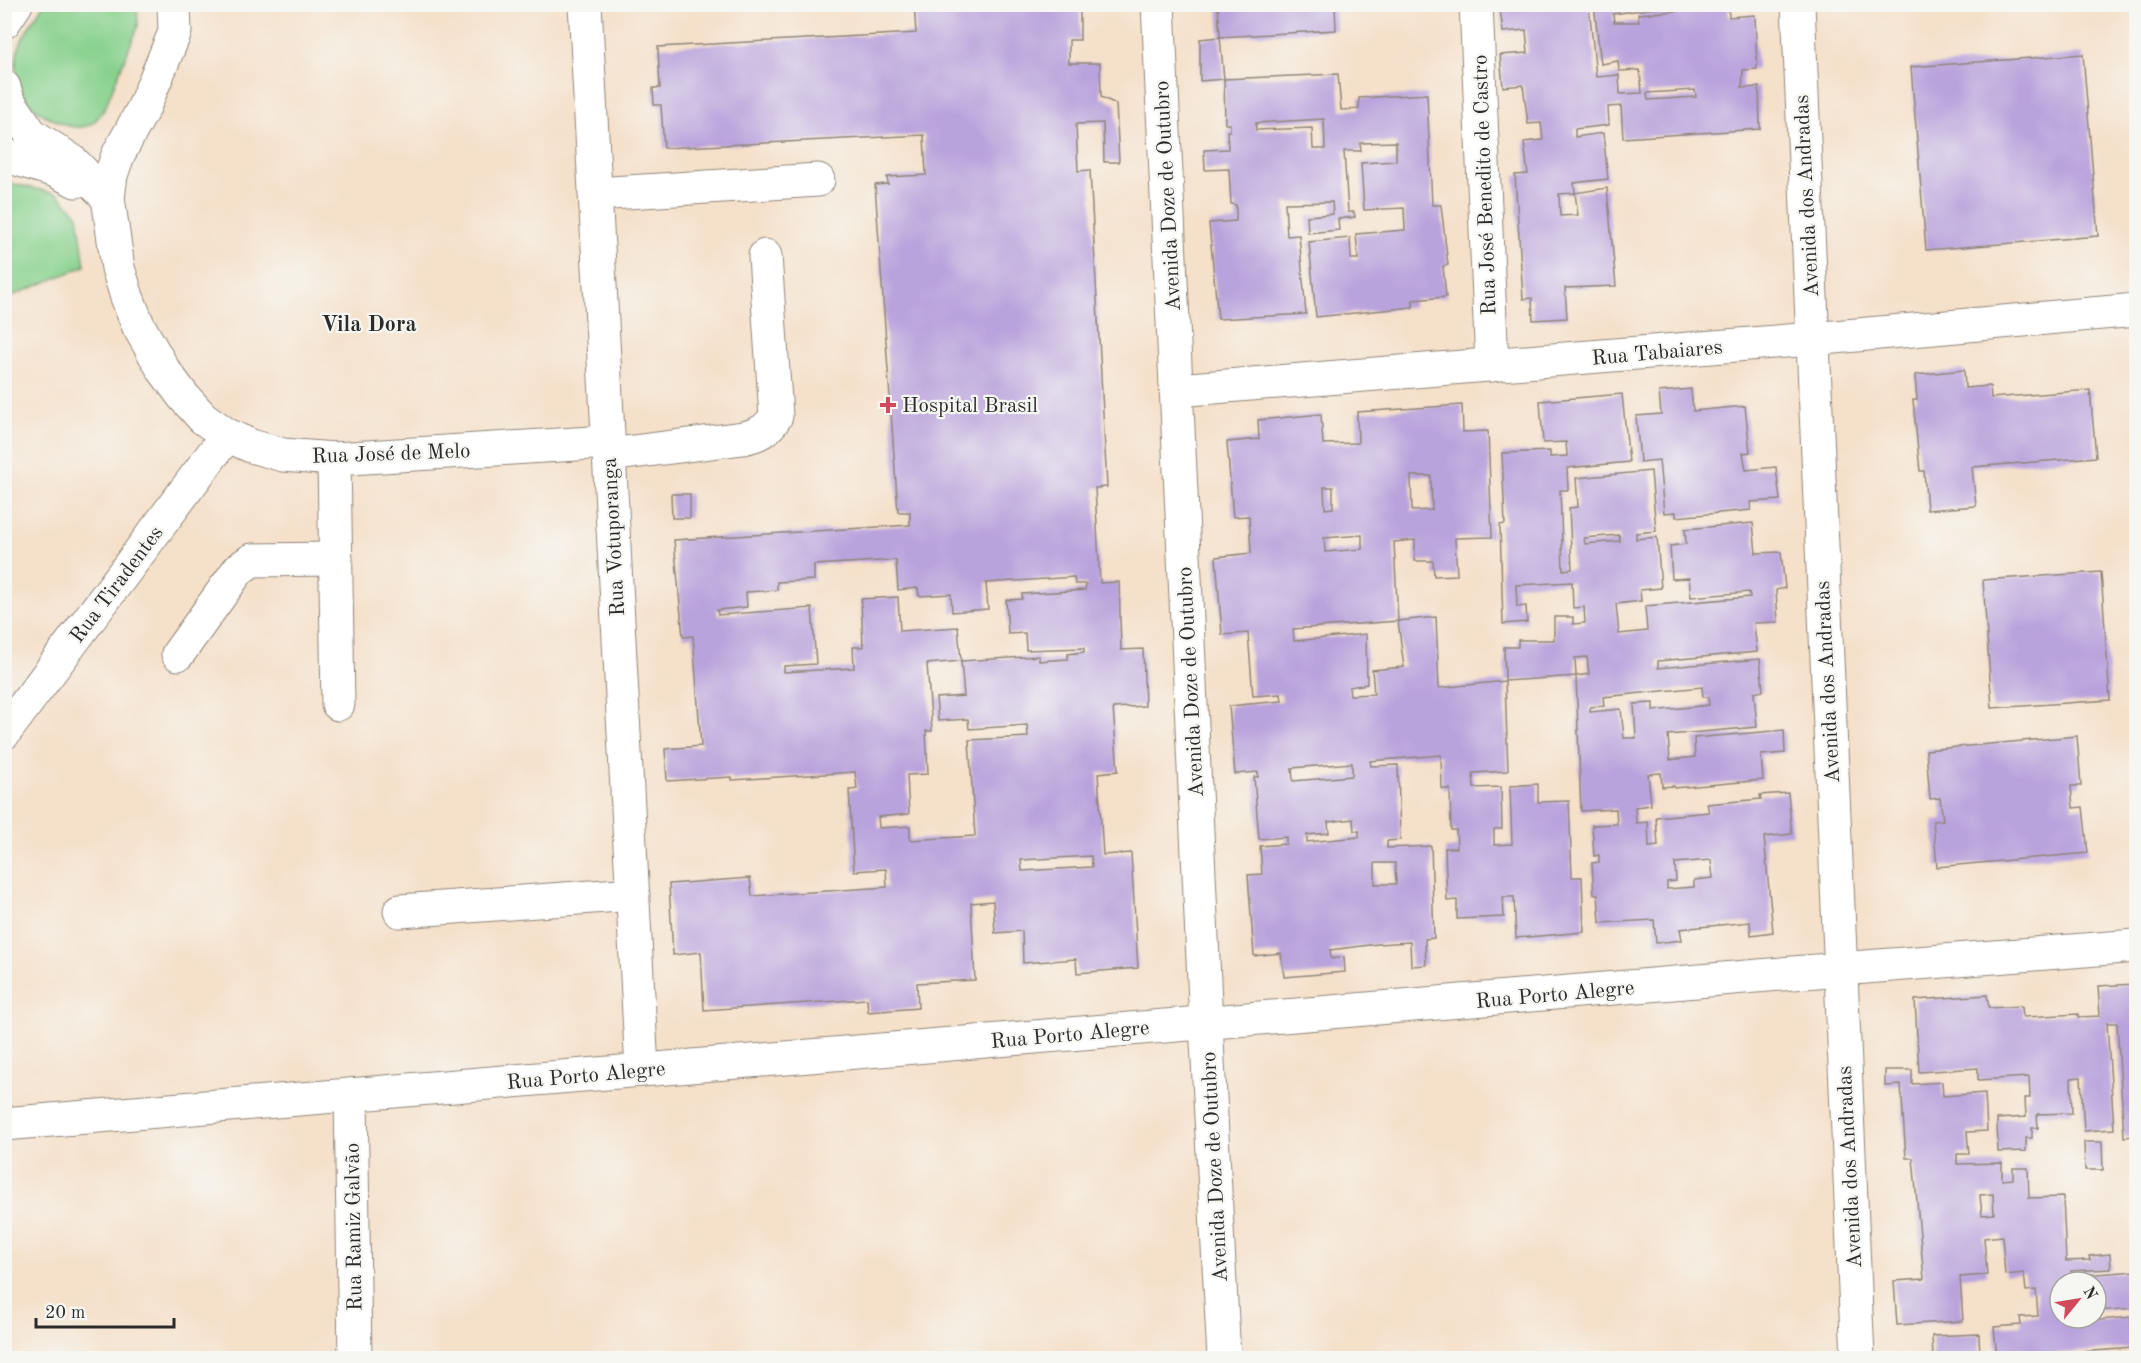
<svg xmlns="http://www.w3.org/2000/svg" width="2141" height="1363" viewBox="0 0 2141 1363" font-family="'Old Standard TT',serif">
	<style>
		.green { fill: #88d18d; stroke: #5a7e5c; stroke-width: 1.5 }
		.building { fill: #b9a3dc; fill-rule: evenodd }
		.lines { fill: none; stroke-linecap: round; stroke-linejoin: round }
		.minor-casing { stroke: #90867a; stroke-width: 35 }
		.major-casing { stroke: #90867a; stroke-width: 35 }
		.minor { stroke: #fff; stroke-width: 33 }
		.major { stroke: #fff; stroke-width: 33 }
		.poi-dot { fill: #d1495b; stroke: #f6f6f2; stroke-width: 2 }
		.labels { text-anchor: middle; stroke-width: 4.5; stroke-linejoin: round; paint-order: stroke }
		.street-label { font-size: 21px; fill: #2b2b2b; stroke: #f6f6f2 }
		.poi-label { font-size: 21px; fill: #2b2b2b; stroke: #f6f6f2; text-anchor: start }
		.neighbourhood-label { font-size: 22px; font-weight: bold; fill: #2b2b2b; stroke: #f6f6f2 }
	</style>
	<rect width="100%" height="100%" fill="#f6f6f2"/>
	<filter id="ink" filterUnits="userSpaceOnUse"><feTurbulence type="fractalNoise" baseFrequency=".0167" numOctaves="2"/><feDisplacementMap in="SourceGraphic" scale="12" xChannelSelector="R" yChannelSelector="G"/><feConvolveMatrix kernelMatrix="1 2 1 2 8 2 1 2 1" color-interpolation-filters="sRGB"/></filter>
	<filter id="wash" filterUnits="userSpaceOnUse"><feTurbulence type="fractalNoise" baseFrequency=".008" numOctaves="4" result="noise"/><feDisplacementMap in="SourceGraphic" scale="24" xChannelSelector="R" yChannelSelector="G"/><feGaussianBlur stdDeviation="1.35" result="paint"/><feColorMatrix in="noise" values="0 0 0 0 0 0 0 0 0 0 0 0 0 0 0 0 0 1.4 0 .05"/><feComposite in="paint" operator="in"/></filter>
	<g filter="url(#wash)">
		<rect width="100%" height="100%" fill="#f5e0c9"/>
		<!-- green -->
		<g class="green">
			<path d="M43,5H137L138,26L104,110C101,113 98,118 95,121C86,129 74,128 64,124C36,114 15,96 16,63C17,41 32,23 43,5Z"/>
			<polygon points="5,182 58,194 78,215 85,266 5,299"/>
		</g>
		<g id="blocks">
			<!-- building -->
			<g class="building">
				<path d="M914,4H1080V40H1069V63H1100L1101,97L1116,104L1119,162H1104L1103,123L1076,124L1078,171L1090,170L1107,487L1095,488L1100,583L1119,582L1121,650L1143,649L1145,706L1113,708L1118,771L1098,773L1103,855L1131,853L1138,968L1077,973L1076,959L1023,963L1022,931L995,933L993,901L971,903L975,980L917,983L918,1008L868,1012L867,999L704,1010L701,952L673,955L669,884L750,878L752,896L887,887L886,869L854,871L849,790L857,789L855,772L732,780V777L667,781L665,749L701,746L693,636L683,637L674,540L910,525V512H898L875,185L888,184L887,177L926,175L924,135L664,148L661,105H654L653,88H660L658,47L916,33ZM896,560L898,590L918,588L919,596L951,594L952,612L988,609L986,583L1074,577L1075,584H1086L1085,590L1022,594V599L1006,600L1008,634L1025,633L1026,650L1084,648V652L1068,654V659L1039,661V656L961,661L958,627L900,631L898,597L861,599L863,647H853L854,668L784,672V666L816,664L812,608L718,615L717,610L747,607L746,592L777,590V582L814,580V565ZM961,661L964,696L936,698L938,721L968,719L969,729L1027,725L1028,737L969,740L975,836L910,840V826L879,828L878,817L909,814L907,775L928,774L926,731H932L927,664ZM1091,856L1092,867L1022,871L1021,860Z"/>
				<polygon points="1218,4 1304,4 1304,7 1316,4 1335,4 1336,30 1220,37"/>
				<path d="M1524,4H1589L1596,77L1619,75L1620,94L1642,93L1640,70L1619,71L1618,61L1601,64L1594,5H1678L1613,14L1614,22H1639L1638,14L1678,11V4H1728L1729,17L1755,15L1757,69L1743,70L1742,88L1759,87L1760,129L1623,138L1621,106L1608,107L1609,125L1575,129V137L1603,133L1608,179L1574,183L1575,193L1607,188L1616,286L1565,288L1567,318L1533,320L1532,298L1523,299L1515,175L1528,174L1524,142L1543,140L1541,123L1528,124L1523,85L1503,87L1500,55L1528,53L1526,30L1503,32L1500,9L1524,6ZM1695,90L1696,97L1648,100L1647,93ZM1575,193L1578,215L1560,216L1559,194Z"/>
				<polygon points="1220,37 1224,79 1200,81 1200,39"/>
				<polygon points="2083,54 2098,236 1926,250 1911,67"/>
				<path d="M1338,74L1341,110L1359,109V98L1427,94L1432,205H1441L1448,265L1443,266L1446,297L1413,300V307L1316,317L1309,242L1350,238L1351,259H1358L1356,234L1405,230L1404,208L1364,210L1361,163L1396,161V142L1360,143L1361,151H1344L1348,212H1354L1355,217L1338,219L1339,230L1308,233L1307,216L1333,214L1332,202L1285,203L1287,236L1299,235L1306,314L1218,319L1209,223L1236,221V205L1231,204L1229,169L1205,170L1204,150L1228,149L1227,131H1230V124H1225L1224,79ZM1324,119L1325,149H1313L1312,128L1256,130V123Z"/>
				<polygon points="1964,370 1965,388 1990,386 1991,398 2090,390 2096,457 1972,467 1976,506 1927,510 1924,471 1920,471 1913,400 1917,400 1915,375"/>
				<polygon points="1691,389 1693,411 1745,406 1750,452 1743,453 1746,470 1776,467 1780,500 1750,502 1751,510 1676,517 1676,512 1664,513 1659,460 1640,462 1636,416 1661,414 1659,392"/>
				<path d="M1622,394L1629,462L1567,468L1568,490H1560L1563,570L1572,569L1569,508L1578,507L1576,478L1651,471L1656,531L1636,533V539L1657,537L1661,588L1640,590L1641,601L1616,604L1619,634L1647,631L1645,606L1750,597L1749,592L1691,597L1689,578L1672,579L1670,546L1686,544L1685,529L1753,523L1756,553L1781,552L1785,588L1776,590L1778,622L1754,623L1757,652L1658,661V668L1760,659L1763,691L1754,693L1757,727L1668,735L1670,760L1695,757L1694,738L1784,730L1785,753L1761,755L1763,780L1674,788V786L1662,787L1661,773L1648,774L1651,805L1635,807L1636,823L1648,822L1649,847L1658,846L1656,817L1709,812L1707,804L1761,799L1760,795L1788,793L1792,834L1764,837L1773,932L1751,935L1750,922L1680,929L1682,940L1656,943L1654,920L1600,923L1598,894H1594L1592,863L1599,862V855L1594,856L1592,825L1617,824L1616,809L1581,811L1576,676L1589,674L1587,657L1575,658L1576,676L1505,681L1504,647H1518V640H1554V617H1573V624L1585,623L1584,607L1573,608L1572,582L1516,585L1517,607L1526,606L1527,622L1503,624L1500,525L1505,524L1502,453L1550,451V457L1567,456L1566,442L1543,443L1540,401ZM1619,535L1620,541L1585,544L1584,538ZM1702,687L1703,697H1708L1709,705L1653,711V703L1634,704L1636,738H1624L1621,709L1590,712V707L1604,706L1603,697ZM1711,860L1713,878L1694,880V887L1667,889V882L1676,881L1675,863Z"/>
				<path d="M1462,405L1463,432L1488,431L1492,537L1455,538L1457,575L1434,576L1433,561H1415V540L1394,542L1398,621L1293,629L1294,641L1366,634L1367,684L1349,687L1350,695L1374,694L1372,670L1404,667L1398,621L1436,617L1439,688L1505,681L1508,771L1473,773L1474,788L1501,787L1502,829H1494V845L1512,844L1510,786L1538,784V802L1569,801L1572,877H1582L1584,932L1516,938L1514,897H1503L1504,917L1457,919V900L1447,901L1445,848H1457L1456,830H1451L1450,789H1442L1441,755L1370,761L1371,766L1398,765L1400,840L1387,841V848L1431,846L1434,938L1425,939L1426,965L1411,966L1410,942L1378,944L1330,950L1331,959L1344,957L1345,972L1284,977L1281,953L1254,956L1248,875L1262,874L1260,846L1286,844V837L1259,839L1254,777H1258V772L1235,774L1229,706L1282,701L1281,694L1253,696L1248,633L1222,635L1216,557L1251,553L1249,516L1233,517L1227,442L1259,439L1258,420L1321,414L1323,444L1358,443L1357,412ZM1411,476H1431L1432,510L1412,511ZM1324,487H1333V508L1325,509ZM1362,535V549L1325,552L1324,538ZM1352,763V776L1293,781L1292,768ZM1353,819L1354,831H1359V837L1307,842V835L1329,833L1328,822ZM1375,863H1395L1396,884H1375Z"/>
				<polygon points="671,494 690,494 690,518 672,518"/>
				<polygon points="2101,572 2110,700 1992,708 1983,580"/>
				<polygon points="2077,736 2081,786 2071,786 2073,808 2083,807 2088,853 1937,867 1933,821 1943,820 1940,798 1930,799 1926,750"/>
				<polygon points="2136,984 2136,1136 2124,1137 2117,1023 2107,1023 2114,1129 2084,1131 2081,1077 2071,1078 2072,1113 2037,1114 2038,1128 2032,1128 2032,1138 2026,1138 2026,1151 1998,1152 1997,1119 2026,1117 2025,1098 2030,1098 2029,1077 1978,1080 1978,1068 1919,1072 1915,1000 1987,995 1989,1008 2022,1006 2023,1017 2078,1014 2078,1017 2100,1016 2098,986"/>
				<path d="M1885,1070H1912V1084L1942,1082L1943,1096L1985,1093L1987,1131L1967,1132L1969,1154H1957V1164L2002,1163V1180L2013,1179V1168H2028L2029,1198L2063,1197L2066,1261L2090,1260L2089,1256L2110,1254L2111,1269L2071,1271V1276L2136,1271V1308L2096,1311V1282H2060V1318H2066L2067,1323L2131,1317L2134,1348L1997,1358L1994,1327L2021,1325L2020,1317L2038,1316L2036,1290L2026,1291L2024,1273L2005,1275L2002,1236L1984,1238L1987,1275L1960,1277L1963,1321L1897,1325L1894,1281L1924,1279L1913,1158H1906L1901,1085L1885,1086ZM1993,1194L1994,1214L1982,1215L1980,1195Z"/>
				<polygon points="2084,1142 2102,1142 2103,1170 2085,1170"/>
				<polygon points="1979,1334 1980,1358 1933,1358 1932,1336"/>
			</g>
		</g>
	</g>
	<g filter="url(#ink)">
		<use href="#blocks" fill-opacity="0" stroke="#90867a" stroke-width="1.5"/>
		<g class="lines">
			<!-- minor casing -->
			<g class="minor-casing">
				<g id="minor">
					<polyline points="174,4 175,32 144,107 118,155 111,175 108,198 118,268 127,297 138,325 163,369 183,396 203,418 227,435 251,446 283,455 334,459 608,442"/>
					<polyline points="585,4 642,1070"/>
					<polyline points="1158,4 1206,1023 1224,1358"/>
					<polyline points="1476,4 1492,365"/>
					<polyline points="1798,4 1858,1358"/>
					<polyline points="595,194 818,180"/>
					<polyline points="1177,390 1812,339 2136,310"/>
					<path d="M609,455L743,438C758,435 768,430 776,416L765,256"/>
					<polyline points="334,459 338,704"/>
					<polyline points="178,654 239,569 252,560 336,559"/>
					<polyline points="4,733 227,435"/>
					<polyline points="400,911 633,894"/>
					<polyline points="351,1095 355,1358"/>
					<polyline points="4,1124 1840,969 2136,946"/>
				</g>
			</g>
			<!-- major casing -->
			<g class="major-casing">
				<g id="major">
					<polyline points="4,22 16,4"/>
					<polyline points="4,87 8,100 31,134 72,161 108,198"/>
					<polyline points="4,155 56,171 76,181"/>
				</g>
			</g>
			<!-- minor -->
			<use href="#minor" class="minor"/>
			<!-- major -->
			<use href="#major" class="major"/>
		</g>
	</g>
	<!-- markers -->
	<path class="poi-dot" d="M885 396h6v6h6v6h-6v6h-6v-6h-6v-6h6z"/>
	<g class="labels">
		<!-- street labels -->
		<g class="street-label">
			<text transform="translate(1484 185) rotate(-92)" y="7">Rua José Benedito de Castro</text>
			<text transform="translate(1167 196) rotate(-93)" y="7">Avenida Doze de Outubro</text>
			<text transform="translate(1806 196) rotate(-93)" y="7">Avenida dos Andradas</text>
			<text transform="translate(1657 352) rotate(-5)" y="7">Rua Tabaiares</text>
			<text transform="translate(391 453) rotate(-2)" y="7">Rua José de Melo</text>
			<text transform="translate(613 537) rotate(-93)" y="7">Rua Votuporanga</text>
			<text transform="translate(116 584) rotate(-53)" y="7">Rua Tiradentes</text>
			<text transform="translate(1190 682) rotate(-93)" y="7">Avenida Doze de Outubro</text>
			<text transform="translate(1827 682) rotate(-93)" y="7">Avenida dos Andradas</text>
			<text transform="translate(1555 994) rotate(-5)" y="7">Rua Porto Alegre</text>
			<text transform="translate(1070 1034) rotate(-5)" y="7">Rua Porto Alegre</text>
			<text transform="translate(586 1075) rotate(-5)" y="7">Rua Porto Alegre</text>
			<text transform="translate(1214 1167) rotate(-93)" y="7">Avenida Doze de Outubro</text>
			<text transform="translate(1849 1167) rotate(-93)" y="7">Avenida dos Andradas</text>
			<text transform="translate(353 1227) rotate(-91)" y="7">Rua Ramiz Galvão</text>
		</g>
		<!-- poi labels -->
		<g class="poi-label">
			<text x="902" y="412">Hospital Brasil</text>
		</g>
		<!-- neighbourhood labels -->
		<g class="neighbourhood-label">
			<text x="369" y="331">Vila Dora</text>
		</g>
	</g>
	<!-- margin -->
	<rect width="2141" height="1363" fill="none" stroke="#f6f6f2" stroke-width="24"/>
	<!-- north arrow -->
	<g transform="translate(2078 1300) rotate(60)"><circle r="28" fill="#f6f6f2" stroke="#a5a5a2" stroke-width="1.5"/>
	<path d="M0-4.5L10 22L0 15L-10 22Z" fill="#d1495b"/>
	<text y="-9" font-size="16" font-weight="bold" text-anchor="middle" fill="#2b2b2b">N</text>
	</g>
	<!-- scale -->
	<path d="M36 1318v9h138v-9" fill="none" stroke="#2b2b2b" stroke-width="3"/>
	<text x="45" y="1318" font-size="18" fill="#2b2b2b" stroke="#f6f6f2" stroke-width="4.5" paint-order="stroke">20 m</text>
</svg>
